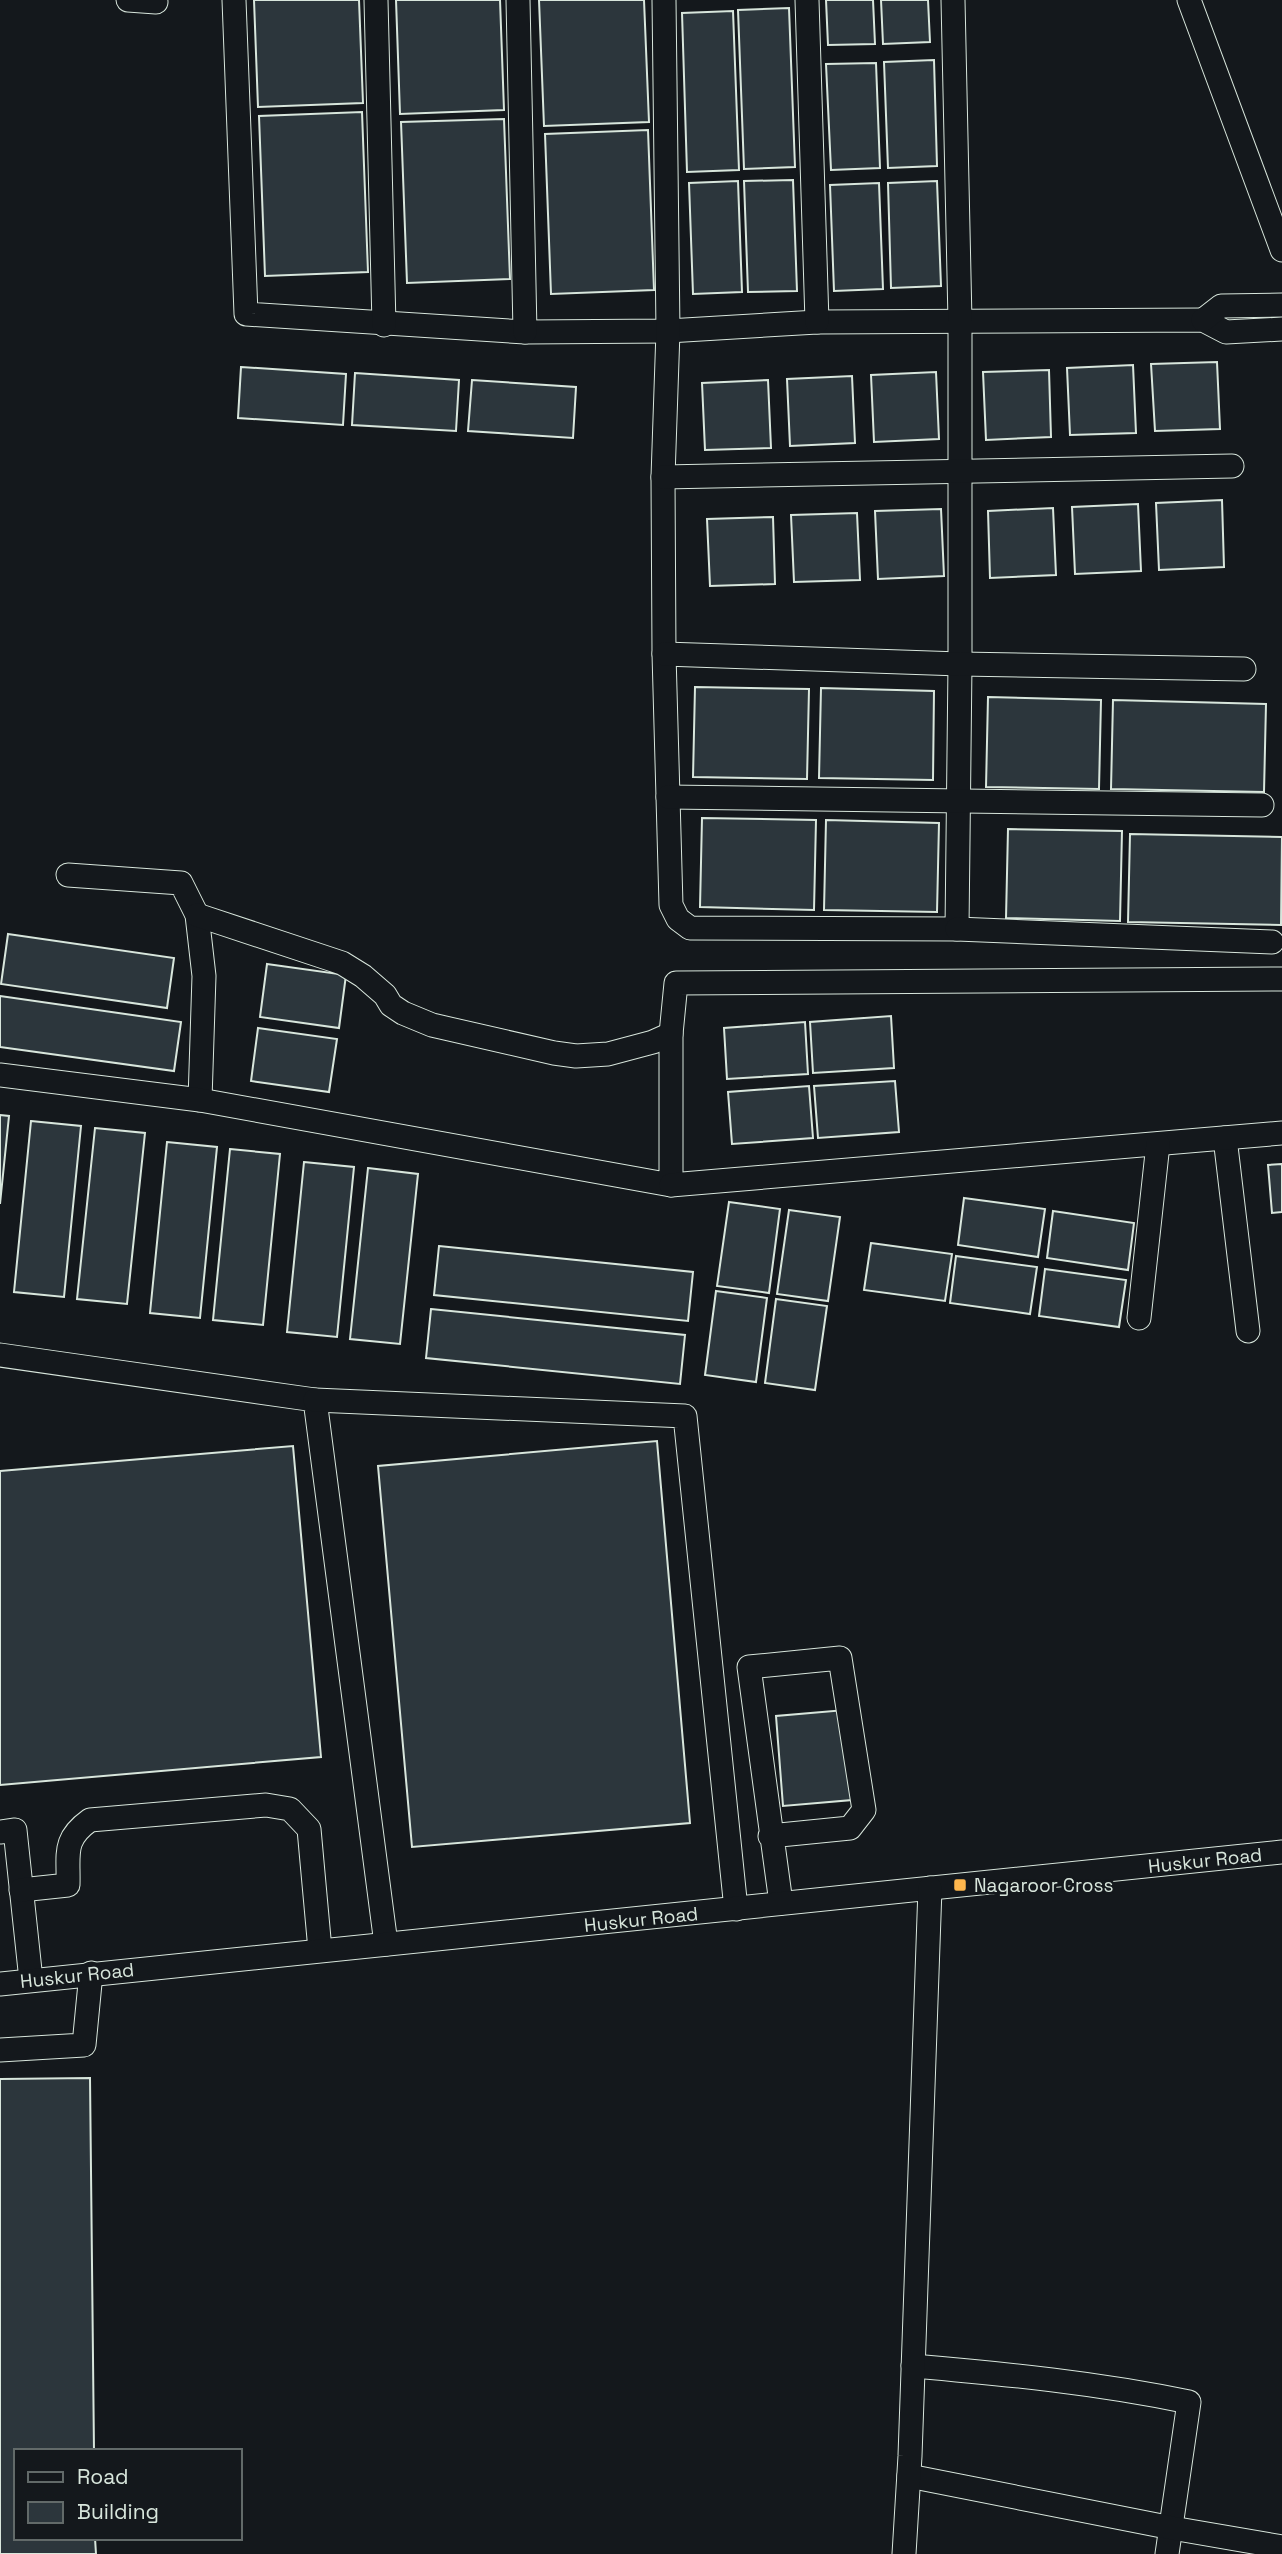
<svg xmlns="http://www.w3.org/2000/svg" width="1282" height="2554" viewBox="0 0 1282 2554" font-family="'Space Grotesk',sans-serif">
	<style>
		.building { fill: #2c363c; stroke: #d8e6dc; stroke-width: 2 }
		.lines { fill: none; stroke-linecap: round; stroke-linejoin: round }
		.minor-casing { stroke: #d8e6dc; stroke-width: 25 }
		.minor { stroke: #14181c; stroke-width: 23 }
		.poi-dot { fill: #ffb74d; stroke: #14181c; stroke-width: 2.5 }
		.labels { text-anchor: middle; stroke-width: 5; stroke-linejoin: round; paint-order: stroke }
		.street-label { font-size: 19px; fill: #d8e6dc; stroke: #14181c }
		.poi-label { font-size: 19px; fill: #d8e6dc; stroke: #14181c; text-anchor: start }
	</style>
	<rect width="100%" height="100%" fill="#14181c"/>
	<!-- building -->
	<g class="building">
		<polygon points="254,0 359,0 363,103 258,107"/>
		<polygon points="396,0 500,0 504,110 400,114"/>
		<polygon points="539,0 644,0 649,122 544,126"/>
		<polygon points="826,0 873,0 875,44 828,45"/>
		<polygon points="881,0 928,0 930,42 883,44"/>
		<polygon points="789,8 795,167 744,169 738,10"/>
		<polygon points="733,11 739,170 687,172 682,13"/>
		<polygon points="934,60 937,166 888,168 884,62"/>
		<polygon points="876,63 880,168 831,170 826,64"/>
		<polygon points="362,112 368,272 265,276 259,116"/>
		<polygon points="504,119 510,279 407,283 401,122"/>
		<polygon points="648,130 654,290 551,294 545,134"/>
		<polygon points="793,180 797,291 748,292 744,181"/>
		<polygon points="738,181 742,292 693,294 689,183"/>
		<polygon points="937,181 941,286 891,288 888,183"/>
		<polygon points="879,183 883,289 834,291 830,185"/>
		<polygon points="1217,362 1220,429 1155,431 1151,364"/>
		<polygon points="1133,365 1136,433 1070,435 1067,368"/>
		<polygon points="241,367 346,374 343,425 238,418"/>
		<polygon points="1049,370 1051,437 986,440 983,372"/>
		<polygon points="936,372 939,439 874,442 871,375"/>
		<polygon points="355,373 459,380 456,431 352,425"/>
		<polygon points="852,376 855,443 790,446 787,379"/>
		<polygon points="472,380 576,387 573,438 468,431"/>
		<polygon points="768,380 771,448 705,450 702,383"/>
		<polygon points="1222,500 1224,567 1159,570 1156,503"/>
		<polygon points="1138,504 1141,571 1075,574 1072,507"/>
		<polygon points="1053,508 1056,575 990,578 988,511"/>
		<polygon points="941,509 944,576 878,579 875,511"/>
		<polygon points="857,513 860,580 794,582 791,515"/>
		<polygon points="773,517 775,584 710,586 707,519"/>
		<polygon points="695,687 809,689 807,779 693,777"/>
		<polygon points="821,688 934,691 933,780 819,778"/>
		<polygon points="988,697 1101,700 1099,789 986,787"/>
		<polygon points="1113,700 1266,704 1264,792 1111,789"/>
		<polygon points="702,818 816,820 814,910 700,907"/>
		<polygon points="826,820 939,823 937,912 824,910"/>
		<polygon points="1008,829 1122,831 1120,921 1006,918"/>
		<polygon points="1130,834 1282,837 1281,925 1128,922"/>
		<polygon points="8,934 174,958 167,1008 1,984"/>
		<polygon points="267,964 346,975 339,1028 260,1017"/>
		<polygon points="0,996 181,1022 174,1071 0,1047"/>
		<polygon points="891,1016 894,1068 813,1073 810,1022"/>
		<polygon points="805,1022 808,1074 727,1079 724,1028"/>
		<polygon points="258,1028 337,1039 329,1092 251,1081"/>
		<polygon points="895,1081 899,1132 818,1138 814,1086"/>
		<polygon points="809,1086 813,1138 732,1144 728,1092"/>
		<polygon points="0,1115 9,1116 0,1204"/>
		<polygon points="31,1121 81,1126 64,1297 14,1292"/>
		<polygon points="95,1128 145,1133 127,1304 77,1299"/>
		<polygon points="167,1142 217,1147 200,1318 150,1313"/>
		<polygon points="230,1149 280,1154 263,1325 213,1320"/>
		<polygon points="304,1162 354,1167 337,1337 287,1332"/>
		<polygon points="1282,1164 1282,1212 1272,1213 1268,1165"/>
		<polygon points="368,1168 418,1174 400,1344 350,1339"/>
		<polygon points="964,1198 1045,1209 1038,1257 958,1245"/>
		<polygon points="729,1202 780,1209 769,1293 717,1286"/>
		<polygon points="789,1210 840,1217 828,1301 777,1294"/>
		<polygon points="1053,1211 1134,1223 1128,1270 1047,1258"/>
		<polygon points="871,1243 952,1254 945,1301 864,1290"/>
		<polygon points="439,1246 693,1272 688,1321 434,1295"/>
		<polygon points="956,1256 1037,1267 1030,1314 950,1303"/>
		<polygon points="1045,1269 1126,1280 1119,1327 1039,1316"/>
		<polygon points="716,1291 767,1298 756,1382 705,1375"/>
		<polygon points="776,1299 827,1306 815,1390 765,1383"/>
		<polygon points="431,1309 685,1335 680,1384 426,1358"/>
		<polygon points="657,1441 690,1823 412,1847 378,1466"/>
		<polygon points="293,1446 321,1757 0,1785 0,1471"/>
		<polygon points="845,1710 852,1800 783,1806 776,1716"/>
		<polygon points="90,2078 94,2451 16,2451 16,2538 95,2538 96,2554 0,2554 0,2079"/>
	</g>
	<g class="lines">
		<!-- minor casing -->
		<g class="minor-casing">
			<g id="minor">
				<polyline points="128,0 156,2"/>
				<polyline points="234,0 246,314 525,332 668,331 817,322 1203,320 1226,332 1282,329"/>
				<polyline points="376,0 384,325"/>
				<polyline points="518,0 525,332"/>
				<polyline points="664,0 668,331 663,477 664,654 671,905 678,919 690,928 957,929 960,664 960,321 953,0"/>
				<polyline points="807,0 817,322"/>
				<polyline points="1189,0 1282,250"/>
				<polyline points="1203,320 1221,306 1282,305"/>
				<polyline points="663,477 1232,466"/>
				<polyline points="664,654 960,664 1244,669"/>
				<polyline points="668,797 1262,805"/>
				<polyline points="68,875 181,883 197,915 204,976 200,1100"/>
				<polyline points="197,915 342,963 363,976 385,995 391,1005 403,1013 432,1025 554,1053 576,1056 608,1054 653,1042 671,1034"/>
				<polyline points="957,929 1272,942"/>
				<polyline points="0,1075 200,1100 671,1185 671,1034 676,983 1282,979"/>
				<polyline points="1225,1138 1248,1331"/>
				<polyline points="671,1185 1282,1133"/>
				<polyline points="1139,1318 1158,1144"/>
				<polyline points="0,1355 315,1400 386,1944"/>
				<polyline points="315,1400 685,1416 736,1909"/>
				<polyline points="0,1832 15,1830 31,1980"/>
				<polyline points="770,1836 850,1828 864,1810 840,1658 749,1667 781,1903"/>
				<path d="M21,1890L68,1885C69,1854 62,1840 90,1820L266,1805L290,1809L309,1829L320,1950"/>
				<polyline points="0,1984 1282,1852"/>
				<polyline points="0,2050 84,2045 91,1973"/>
				<path d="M913,2366C1006,2374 1098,2383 1189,2402L1167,2554"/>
				<polyline points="909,2476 1172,2528 1282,2547"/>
				<polyline points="904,2554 910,2456 930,1888"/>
			</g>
		</g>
		<!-- minor -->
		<use href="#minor" class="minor"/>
	</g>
	<!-- markers -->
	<rect class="poi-dot" x="953" y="1878" width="14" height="14" rx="3.5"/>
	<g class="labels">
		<!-- street labels -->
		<g class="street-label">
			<text transform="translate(1205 1860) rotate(-6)" y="7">Huskur Road</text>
			<text transform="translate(641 1919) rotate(-6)" y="7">Huskur Road</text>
			<text transform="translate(77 1975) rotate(-6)" y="7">Huskur Road</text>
		</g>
		<!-- poi labels -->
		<g class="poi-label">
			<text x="974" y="1892">Nagaroor Cross</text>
		</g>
	</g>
	<!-- legend -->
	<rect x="14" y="2449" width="228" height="91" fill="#14181c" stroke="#626a69" stroke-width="2"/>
	<rect x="28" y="2472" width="35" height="10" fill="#14181c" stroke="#626a69" stroke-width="2"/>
	<text x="77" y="2484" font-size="21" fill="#d8e6dc">Road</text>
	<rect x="28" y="2502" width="35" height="21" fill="#2c363c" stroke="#626a69" stroke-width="2"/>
	<text x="77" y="2519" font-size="21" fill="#d8e6dc">Building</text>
</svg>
